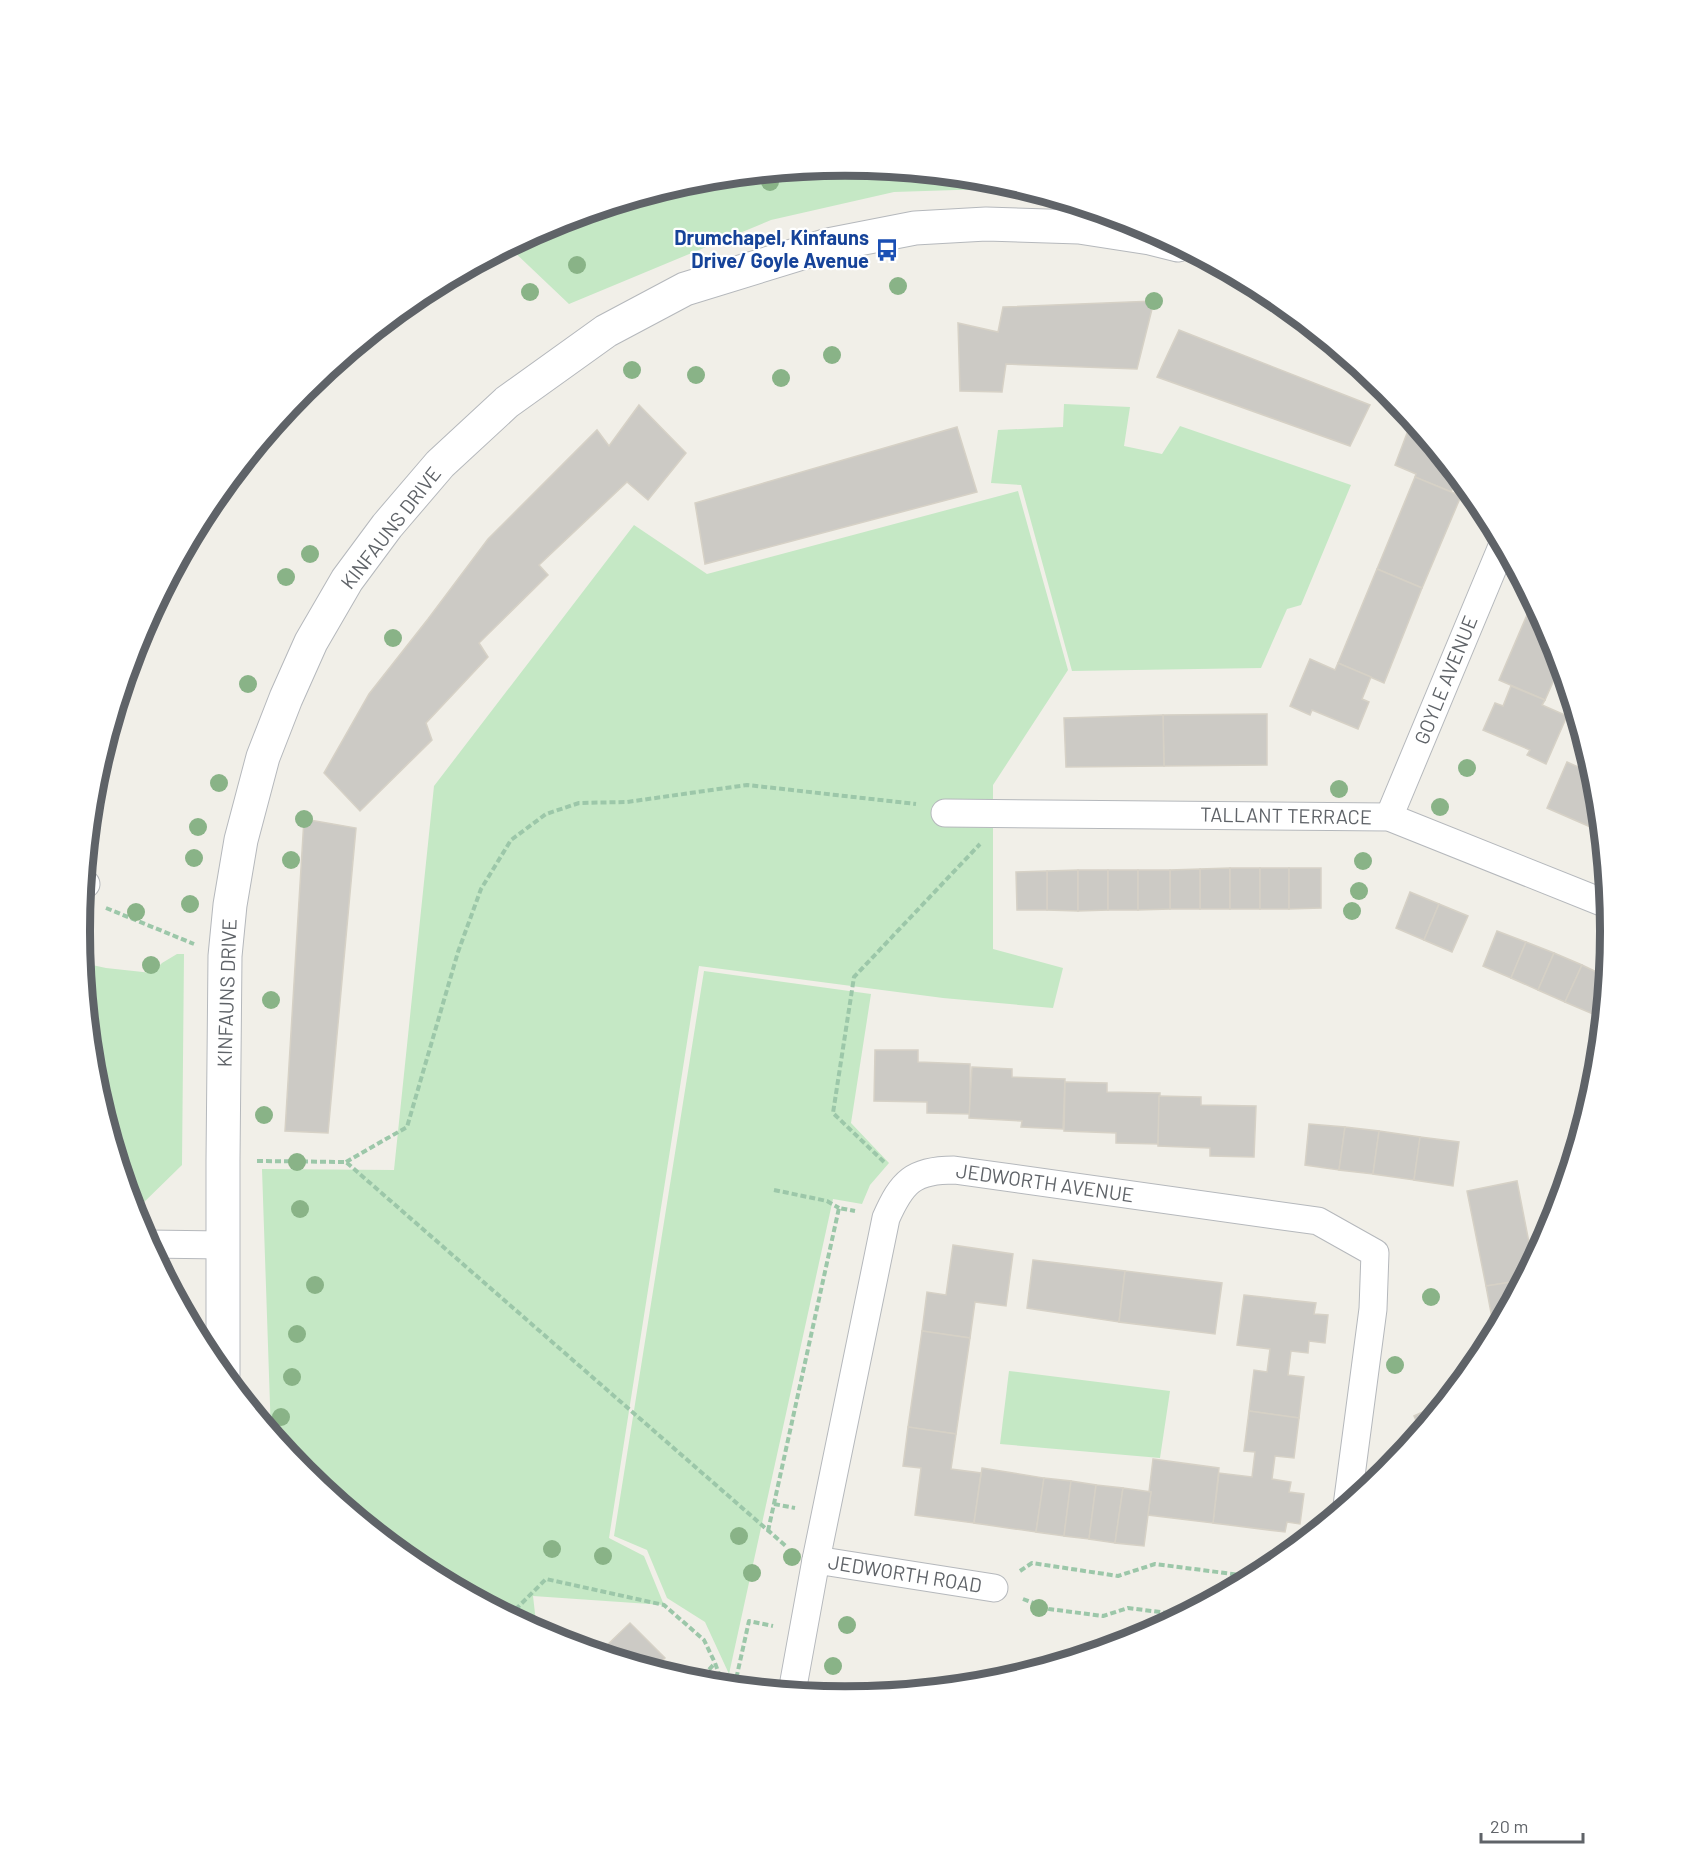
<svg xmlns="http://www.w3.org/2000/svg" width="1691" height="1863" viewBox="0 0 1691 1863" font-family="Barlow,sans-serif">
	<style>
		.green { fill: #c5e8c5 }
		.building { fill: #cccac5; stroke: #d6d1c6; stroke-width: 1.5 }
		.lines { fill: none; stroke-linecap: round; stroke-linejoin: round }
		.minor-casing { stroke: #b5b8bc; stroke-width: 29 }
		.tertiary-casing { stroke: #b5b8bc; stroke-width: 35 }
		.path { stroke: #9cc7a9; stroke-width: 4; stroke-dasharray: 6 3; stroke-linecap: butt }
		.minor { stroke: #fff; stroke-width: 27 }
		.tertiary { stroke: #fff; stroke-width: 33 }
		.tree { fill: #89b387 }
		.labels { text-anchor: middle; stroke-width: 4.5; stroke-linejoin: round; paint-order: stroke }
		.transit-label { font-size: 20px; font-weight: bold; fill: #164399; stroke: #fff; text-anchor: end }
		.street-label { font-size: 20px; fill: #5f6368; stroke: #fff }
		.rim { fill: none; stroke: #5f6368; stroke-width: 8 }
	</style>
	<rect width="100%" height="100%" fill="#f1efe8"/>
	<!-- green -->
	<g class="green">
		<polygon points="846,166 995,180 1019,188 894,192 771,220 569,304 509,247 553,224 696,180"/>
		<polygon points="1064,404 1130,407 1124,446 1162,454 1180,426 1351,485 1301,605 1287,609 1261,668 1072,671 1021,485 991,483 998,430 1063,427"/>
		<polygon points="1018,491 1068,670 993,785 993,949 1063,968 1053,1008 943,998 699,966 609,1538 644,1556 664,1605 533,1596 537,1631 420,1568 304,1473 271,1434 262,1169 394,1170 434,786 634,525 707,574"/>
		<polygon points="177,954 184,954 182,1165 139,1207 132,1207 94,1081 83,963 106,968 152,973 162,963"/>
		<polygon points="704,971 871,994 851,1123 889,1163 870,1185 862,1204 833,1199 729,1674 705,1622 667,1598 647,1550 614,1536"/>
		<polygon points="1009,1371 1170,1391 1160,1458 1000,1444"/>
	</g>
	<!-- building -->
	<g class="building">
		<polygon points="1154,301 1137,369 1006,364 1002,392 960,391 958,323 998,332 1003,307"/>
		<polygon points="1179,330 1370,405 1350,446 1157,377"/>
		<polygon points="639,405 686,453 648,500 627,482 539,565 548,575 479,643 488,657 426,723 432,740 360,811 324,773 369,694 428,619 488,539 597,430 609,446"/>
		<polygon points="1412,420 1458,476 1451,492 1415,477 1416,474 1395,465"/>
		<polygon points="957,427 977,492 705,564 695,503"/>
		<polygon points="1415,477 1461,496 1422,588 1377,569"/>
		<polygon points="1377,569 1422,588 1384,683 1338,663"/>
		<polygon points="1533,601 1553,639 1561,664 1545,700 1499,680"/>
		<polygon points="1310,659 1335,670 1338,663 1371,677 1362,699 1369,702 1358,729 1312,710 1310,715 1290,706"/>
		<polygon points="1511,686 1545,700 1542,705 1567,716 1546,764 1527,755 1530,750 1483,730 1495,703 1503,706"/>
		<polygon points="1267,714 1267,765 1164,766 1163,715"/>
		<polygon points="1163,715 1164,766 1066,767 1064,718"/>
		<polygon points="1567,762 1594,774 1597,782 1602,832 1547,808"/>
		<polygon points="304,819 356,828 328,1133 285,1131"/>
		<polygon points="1230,868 1230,909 1200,909 1200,869"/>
		<rect x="1230" y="868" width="30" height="41"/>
		<rect x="1260" y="868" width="29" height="41"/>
		<polygon points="1289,868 1321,868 1321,908 1289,909"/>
		<polygon points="1200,869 1200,909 1170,909 1170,870"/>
		<polygon points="1078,870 1078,911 1047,910 1047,871"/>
		<polygon points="1078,870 1108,870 1108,910 1078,911"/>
		<rect x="1108" y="870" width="30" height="40"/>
		<polygon points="1138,870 1170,870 1170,909 1138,910"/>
		<polygon points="1047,871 1047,910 1017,910 1016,872"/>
		<polygon points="1410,892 1439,904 1424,940 1396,928"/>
		<polygon points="1439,904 1468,916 1452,952 1424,940"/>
		<polygon points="1497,931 1526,942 1511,978 1483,966"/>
		<polygon points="1526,942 1554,953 1538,990 1511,978"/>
		<polygon points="1554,953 1582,965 1565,1002 1538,990"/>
		<polygon points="1582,965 1607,977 1606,983 1593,1014 1565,1002"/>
		<polygon points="1606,983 1603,1018 1593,1014"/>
		<polygon points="875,1050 918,1050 918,1062 970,1064 970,1114 927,1113 927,1102 874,1101"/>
		<polygon points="972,1067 1012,1069 1012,1077 1065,1079 1063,1129 1021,1127 1022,1121 969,1118"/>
		<polygon points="1065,1082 1107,1083 1107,1092 1160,1093 1158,1144 1116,1143 1116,1133 1064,1131"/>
		<polygon points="1159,1096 1201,1097 1201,1105 1256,1106 1254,1157 1210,1156 1210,1148 1158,1146"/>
		<polygon points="1309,1124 1345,1127 1339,1170 1305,1165"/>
		<polygon points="1345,1127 1379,1131 1373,1174 1339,1170"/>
		<polygon points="1379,1131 1420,1137 1414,1180 1373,1174"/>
		<polygon points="1420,1137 1459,1142 1453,1186 1414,1180"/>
		<polygon points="1517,1181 1533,1263 1524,1280 1486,1286 1467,1191"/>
		<polygon points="953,1245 1013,1254 1006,1306 975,1302 970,1338 922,1331 927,1292 946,1295"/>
		<polygon points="1033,1260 1125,1271 1119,1322 1027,1308"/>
		<polygon points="1125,1271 1222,1283 1215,1334 1119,1322"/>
		<polygon points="1524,1280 1495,1334 1486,1286"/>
		<polygon points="1244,1295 1316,1303 1314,1314 1328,1315 1325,1343 1309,1341 1308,1353 1291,1351 1288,1375 1304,1377 1299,1418 1249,1411 1254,1370 1267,1372 1270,1349 1237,1345"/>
		<polygon points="922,1331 970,1338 956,1434 908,1427"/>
		<polygon points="1445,1402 1421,1432 1414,1416"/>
		<polygon points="1249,1411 1299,1418 1294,1458 1275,1456 1272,1479 1291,1482 1289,1492 1304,1494 1300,1524 1287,1522 1285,1532 1213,1523 1219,1473 1252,1477 1255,1452 1244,1451"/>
		<polygon points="908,1427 956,1434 951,1469 981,1473 974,1523 915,1515 921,1468 903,1466"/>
		<polygon points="1153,1459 1219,1468 1213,1523 1148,1515 1151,1492 1149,1492"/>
		<polygon points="982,1468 1044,1478 1036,1532 974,1523"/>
		<polygon points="1044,1478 1071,1481 1064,1536 1036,1532"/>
		<polygon points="1071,1481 1096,1485 1089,1539 1064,1536"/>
		<polygon points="1096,1485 1123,1488 1115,1543 1089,1539"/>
		<polygon points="1123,1488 1151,1492 1144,1546 1115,1543"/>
		<polygon points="630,1623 665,1658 652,1670 599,1653"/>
		<polygon points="1108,1637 1121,1639 1120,1645 1077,1658 1075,1651"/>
		<polygon points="1121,1639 1135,1640 1120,1645"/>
		<polygon points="1075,1651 1077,1658 1051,1666 1049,1663"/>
		<polygon points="1049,1663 1051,1666 1024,1674"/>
		<polygon points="992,1676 995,1683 972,1685"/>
	</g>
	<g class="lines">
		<!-- minor casing -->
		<g class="minor-casing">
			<g id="minor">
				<polyline points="945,813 1389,817 1609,905"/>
				<polyline points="1389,817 1503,544"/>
				<polyline points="84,883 86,884"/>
				<polyline points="148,1244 223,1245"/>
				<polyline points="816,1560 994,1588"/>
				<path d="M792,1692L816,1560L886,1218C902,1182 913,1170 954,1170L1318,1221L1375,1253L1373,1309L1347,1506"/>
			</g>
		</g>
		<!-- tertiary casing -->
		<g class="tertiary-casing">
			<polyline id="tertiary" points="223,1375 223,1161 225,956 230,905 241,840 263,757 286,698 311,642 347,580 387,526 440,464 507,402 606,331 685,289 828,245 915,228 986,224 1079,227 1150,238 1178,245"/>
		</g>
		<!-- path -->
		<g class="path">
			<polyline points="106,908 194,944"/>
			<polyline points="257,1161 346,1162 787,1547"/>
			<polyline points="346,1162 407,1127 458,952 481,889 511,840 546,814 579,803 627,802 747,785 916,804"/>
			<polyline points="884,1162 833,1113 854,977 980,844"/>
			<polyline points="774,1190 827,1201 839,1208"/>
			<polyline points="774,1504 795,1508"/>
			<polyline points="768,1531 839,1208 855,1211"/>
			<polyline points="1020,1571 1032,1563 1118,1576 1155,1564 1256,1577"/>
			<polyline points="1023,1599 1049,1609 1103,1616 1128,1608 1184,1615"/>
			<polyline points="509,1616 546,1579 664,1605 704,1640 715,1663 723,1685"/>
			<polyline points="697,1683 715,1663"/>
			<polyline points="733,1686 735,1684 749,1621 773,1626"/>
		</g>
		<!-- minor -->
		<use href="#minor" class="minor"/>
		<!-- tertiary -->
		<use href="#tertiary" class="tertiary"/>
	</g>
	<!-- trees -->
	<g class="tree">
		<circle cx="770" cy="182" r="9"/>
		<circle cx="577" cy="265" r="9"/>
		<circle cx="898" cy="286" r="9"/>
		<circle cx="530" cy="292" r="9"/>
		<circle cx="1154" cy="301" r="9"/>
		<circle cx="832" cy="355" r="9"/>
		<circle cx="632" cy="370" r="9"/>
		<circle cx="696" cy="375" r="9"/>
		<circle cx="781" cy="378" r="9"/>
		<circle cx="310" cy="554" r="9"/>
		<circle cx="286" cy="577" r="9"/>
		<circle cx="393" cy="638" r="9"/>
		<circle cx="248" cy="684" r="9"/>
		<circle cx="1467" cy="768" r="9"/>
		<circle cx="219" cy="783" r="9"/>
		<circle cx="1339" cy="789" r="9"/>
		<circle cx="1440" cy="807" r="9"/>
		<circle cx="304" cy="819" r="9"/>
		<circle cx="198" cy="827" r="9"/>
		<circle cx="194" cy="858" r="9"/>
		<circle cx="291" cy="860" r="9"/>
		<circle cx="1363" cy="861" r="9"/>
		<circle cx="1359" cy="891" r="9"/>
		<circle cx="190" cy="904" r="9"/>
		<circle cx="1352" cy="911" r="9"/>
		<circle cx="136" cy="912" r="9"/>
		<circle cx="151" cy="965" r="9"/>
		<circle cx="271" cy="1000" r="9"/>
		<circle cx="264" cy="1115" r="9"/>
		<circle cx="297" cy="1162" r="9"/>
		<circle cx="300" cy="1209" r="9"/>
		<circle cx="315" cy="1285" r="9"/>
		<circle cx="1431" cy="1297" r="9"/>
		<circle cx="297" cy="1334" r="9"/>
		<circle cx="1395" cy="1365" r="9"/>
		<circle cx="292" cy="1377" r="9"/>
		<circle cx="281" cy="1417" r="9"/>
		<circle cx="739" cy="1536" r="9"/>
		<circle cx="552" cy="1549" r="9"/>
		<circle cx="603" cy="1556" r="9"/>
		<circle cx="792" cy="1557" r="9"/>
		<circle cx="752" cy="1573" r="9"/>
		<circle cx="1039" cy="1608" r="9"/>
		<circle cx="847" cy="1625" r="9"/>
		<circle cx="833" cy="1666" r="9"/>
	</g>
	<!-- icons -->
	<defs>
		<g id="bus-bare" transform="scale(1.8)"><path d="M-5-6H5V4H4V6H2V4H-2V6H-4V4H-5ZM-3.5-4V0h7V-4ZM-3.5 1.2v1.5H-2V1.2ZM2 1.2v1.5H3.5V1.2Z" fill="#1a4fb4" stroke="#fff" stroke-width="2.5" paint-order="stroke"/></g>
	</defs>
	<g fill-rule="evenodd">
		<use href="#bus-bare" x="887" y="250"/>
	</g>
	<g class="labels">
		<!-- transit labels -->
		<g class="transit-label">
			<text x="869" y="245">Drumchapel, Kinfauns<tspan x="869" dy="23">Drive/ Goyle Avenue</tspan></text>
		</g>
		<!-- street labels -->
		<g class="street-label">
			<text transform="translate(391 528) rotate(-52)" y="7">KINFAUNS DRIVE</text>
			<text transform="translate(1446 680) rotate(-68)" y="7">GOYLE AVENUE</text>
			<text transform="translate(1286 816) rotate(1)" y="7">TALLANT TERRACE</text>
			<text transform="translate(227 993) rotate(-88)" y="7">KINFAUNS DRIVE</text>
			<text transform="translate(1045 1183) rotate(8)" y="7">JEDWORTH AVENUE</text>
			<text transform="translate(905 1574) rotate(9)" y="7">JEDWORTH ROAD</text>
		</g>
	</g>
	<!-- crop -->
	<path d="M0 0H1691V1863H0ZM90 931a755 755 0 1 1 1510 0a755 755 0 1 1-1510 0Z" fill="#fff" fill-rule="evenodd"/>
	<path class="rim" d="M90 931a755 755 0 1 1 1510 0a755 755 0 1 1-1510 0Z"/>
	<!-- scale -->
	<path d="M1481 1833v9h102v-9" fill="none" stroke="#5f6368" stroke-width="3"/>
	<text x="1490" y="1833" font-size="18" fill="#5f6368" stroke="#ffffff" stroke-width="4.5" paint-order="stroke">20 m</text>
</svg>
